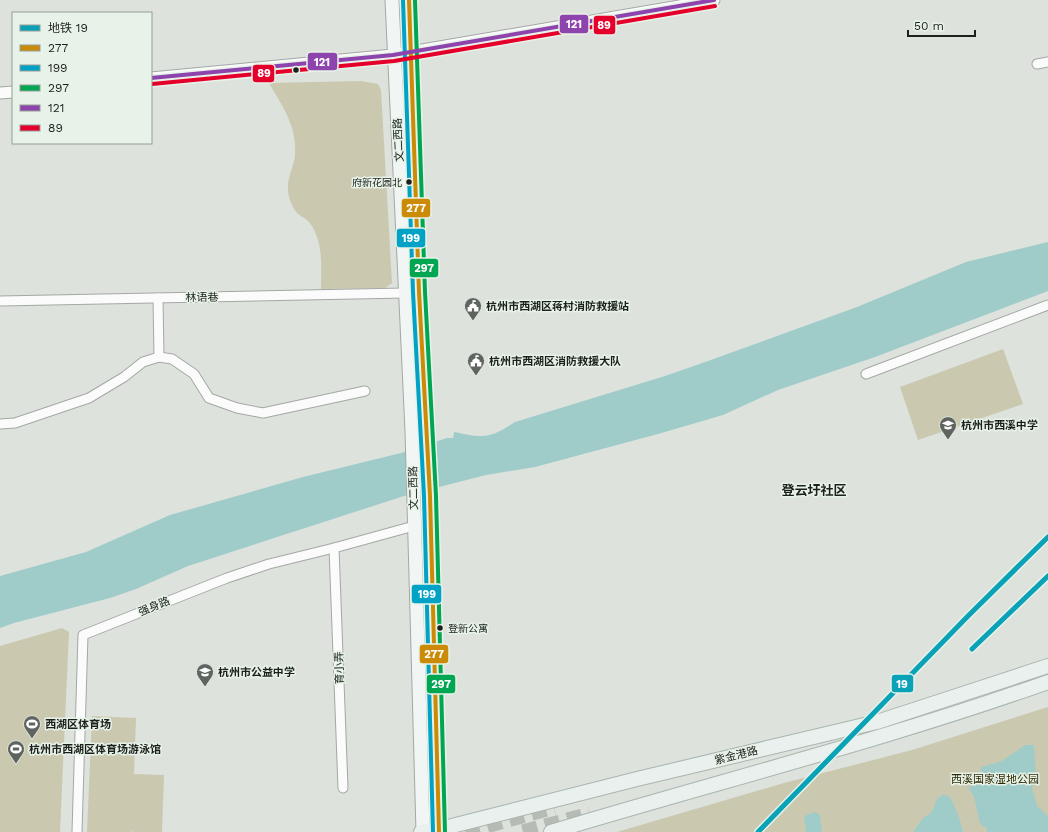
<svg xmlns="http://www.w3.org/2000/svg" width="1048" height="832" viewBox="0 0 1048 832" font-family="'Work Sans','Noto Sans SC',sans-serif">
	<style>
		.green { fill: #cac9af }
		.water { fill: #9fccc9 }
		.lines { fill: none; stroke-linecap: round; stroke-linejoin: round }
		.trunk-tunnel { stroke: #b6bbb6; stroke-width: 15; stroke-dasharray: 15 8; stroke-linecap: butt }
		.minor-casing { stroke: #a4a8a4; stroke-width: 11 }
		.tertiary-casing { stroke: #a4a8a4; stroke-width: 13 }
		.secondary-casing { stroke: #a4a8a4; stroke-width: 15 }
		.primary-casing { stroke: #a8b5af; stroke-width: 16 }
		.minor { stroke: #fafbfa; stroke-width: 9 }
		.tertiary { stroke: #fafbfa; stroke-width: 11 }
		.secondary { stroke: #f1f6f4; stroke-width: 13 }
		.primary { stroke: #eaf0ed; stroke-width: 14 }
		.bus-1-casing { stroke: #e7f2e8; stroke-width: 7 }
		.bus-2-casing { stroke: #e7f2e8; stroke-width: 7 }
		.bus-3-casing { stroke: #e7f2e8; stroke-width: 7 }
		.bus-4-casing { stroke: #e7f2e8; stroke-width: 7 }
		.bus-5-casing { stroke: #e7f2e8; stroke-width: 7 }
		.bus-1 { stroke: #cb8b06; stroke-width: 4 }
		.bus-2 { stroke: #01a2c5; stroke-width: 4 }
		.bus-3 { stroke: #00a651; stroke-width: 4 }
		.bus-4 { stroke: #8e44ad; stroke-width: 4 }
		.bus-5 { stroke: #e4002b; stroke-width: 4 }
		.metro-1-casing { stroke: #e7f2e8; stroke-width: 8 }
		.metro-1 { stroke: #0aa2b7; stroke-width: 5 }
		.bus-dot { fill: #1c201c; stroke: #e7f2e8; stroke-width: 1.5 }
		.labels { text-anchor: middle; stroke-width: 3; stroke-linejoin: round; paint-order: stroke }
		.bus-label { font-size: 10px; fill: #1c201c; stroke: #e7f2e8; text-anchor: end }
		.street-label { font-size: 11px; fill: #1c201c; stroke: #e7f2e8 }
		.poi-label { font-size: 11px; font-weight: bold; fill: #1c201c; stroke: #e7f2e8; text-anchor: start }
		.park-label { font-size: 11px; fill: #2f2a03; stroke: #e7f2e8 }
		.quarter-label { font-size: 13px; font-weight: bold; fill: #1c201c; stroke: #e7f2e8 }
		.line-badge { stroke: #e7f2e8; stroke-width: 1.5 }
		.badge-label { font-size: 11px; text-anchor: middle; font-weight: bold; fill: #fff }
	</style>
	<rect width="100%" height="100%" fill="#dde2dd"/>
	<!-- green -->
	<g class="green">
		<path d="M361,81L378,84L381,90L392,283L385,288L321,289C321,267 324,241 309,222C306,218 301,217 297,213C294,210 290,201 289,197C285,180 293,171 295,155C297,126 283,107 269,83Z"/>
		<polygon points="1003,349 1023,404 918,440 900,387"/>
		<polygon points="62,628 69,632 60,832 0,832 0,646"/>
		<polygon points="1048,707 1048,832 617,832 784,783 912,750"/>
		<polygon points="92,716 136,718 134,774 164,775 162,832 132,832 131,829 131,832 87,832"/>
	</g>
	<!-- water -->
	<g class="water">
		<path d="M1048,242V291L875,357L778,390L723,415L658,434L535,467L486,475L404,496L188,566L136,589L110,598L14,623L0,628V576L86,552L170,515L303,477L401,453L447,438H453L454,432C465,434 479,438 489,435C499,433 507,427 515,422L665,376L708,361L857,307L966,262Z"/>
		<path d="M1025,745H1034L1036,775L1032,788L1037,806L1048,816V832H987V828L980,824L974,796L968,788C977,784 981,777 981,767L1002,761Z"/>
		<path d="M943,794L950,797C956,808 960,819 963,832H913L923,818L931,813L937,799Z"/>
		<polygon points="816,812 820,816 822,832 806,832 804,816"/>
	</g>
	<g class="lines">
		<!-- trunk-tunnel -->
		<g class="trunk-tunnel">
			<polyline points="465,832 554,807"/>
			<polyline points="523,832 590,814"/>
		</g>
		<!-- minor casing -->
		<g class="minor-casing">
			<g id="minor">
				<polyline points="1037,64 1048,62"/>
				<polyline points="158,298 159,357"/>
				<polyline points="0,301 405,293"/>
				<polyline points="866,374 1048,305"/>
				<polyline points="0,424 15,423 89,398 124,377 143,362 159,357 172,359 194,374 209,398 237,408 263,413 365,391"/>
				<polyline points="334,548 343,788"/>
				<polyline points="77,832 83,635 227,578 269,564 334,548 414,526"/>
			</g>
		</g>
		<!-- tertiary casing -->
		<g class="tertiary-casing">
			<g id="tertiary">
				<polyline points="151,78 393,55 714,0"/>
				<polyline points="0,93 13,92"/>
			</g>
		</g>
		<!-- secondary casing -->
		<g class="secondary-casing">
			<g id="secondary">
				<polyline points="392,0 412,431 423,832"/>
				<polyline points="409,0 419,292 430,496 439,832"/>
			</g>
		</g>
		<!-- primary casing -->
		<g class="primary-casing">
			<g id="primary">
				<polyline points="421,832 440,829 637,779 877,722 1048,666"/>
				<path d="M551,832C716,782 885,740 1048,682"/>
			</g>
		</g>
		<!-- minor -->
		<use href="#minor" class="minor"/>
		<!-- tertiary -->
		<use href="#tertiary" class="tertiary"/>
		<!-- secondary -->
		<use href="#secondary" class="secondary"/>
		<!-- primary -->
		<use href="#primary" class="primary"/>
		<!-- bus-1 casing -->
		<g class="bus-1-casing">
			<polyline id="bus-1" points="409,0 419,292 430,496 439,832"/>
		</g>
		<!-- bus-2 casing -->
		<g class="bus-2-casing">
			<polyline id="bus-2" points="403,0 413,292 424,496 433,832"/>
		</g>
		<!-- bus-3 casing -->
		<g class="bus-3-casing">
			<polyline id="bus-3" points="415,0 425,292 436,496 445,832"/>
		</g>
		<!-- bus-4 casing -->
		<g class="bus-4-casing">
			<polyline id="bus-4" points="151,78 393,55 714,0"/>
		</g>
		<!-- bus-5 casing -->
		<g class="bus-5-casing">
			<polyline id="bus-5" points="152,84 394,61 715,6"/>
		</g>
		<!-- bus-1 -->
		<use href="#bus-1" class="bus-1"/>
		<!-- bus-2 -->
		<use href="#bus-2" class="bus-2"/>
		<!-- bus-3 -->
		<use href="#bus-3" class="bus-3"/>
		<!-- bus-4 -->
		<use href="#bus-4" class="bus-4"/>
		<!-- bus-5 -->
		<use href="#bus-5" class="bus-5"/>
		<!-- metro-1 casing -->
		<g class="metro-1-casing">
			<g id="metro-1">
				<polyline points="972,649 1048,576"/>
				<polyline points="758,832 968,616 1048,537"/>
			</g>
		</g>
		<!-- metro-1 -->
		<use href="#metro-1" class="metro-1"/>
	</g>
	<!-- icons -->
	<defs>
		<g id="civic-pin" transform="scale(0.9)"><path d="M0 17L-7.5 6A9.5 9.5 0 1 1 7.5 6Z" fill="#606460" stroke="#e7f2e8"/><path d="M-.6-6.5H3V-4.5H.6V-3L4-1V1h2V6H-6V1h2V-1L-.6-3ZM-1.2 2.5V6h2.4V2.5Z" fill="#fff"/></g>
		<g id="school-pin" transform="scale(0.9)"><path d="M0 17L-7.5 6A9.5 9.5 0 1 1 7.5 6Z" fill="#606460" stroke="#e7f2e8"/><path d="M0-5L7-2L0 1L-7-2ZM-4 1L0 2.5L4 1V4Q0 6-4 4Z" fill="#fff"/></g>
		<g id="stadium-pin" transform="scale(0.9)"><path d="M0 17L-7.5 6A9.5 9.5 0 1 1 7.5 6Z" fill="#606460" stroke="#e7f2e8"/><path d="M0-5a6.5 5 0 1 0 0 10a6.5 5 0 1 0 0-10ZM-3.5-1.8h7v3.6h-7Z" fill="#fff"/></g>
	</defs>
	<g fill-rule="evenodd">
		<use href="#civic-pin" x="473" y="306"/>
		<use href="#civic-pin" x="476" y="361"/>
		<use href="#school-pin" x="948" y="425"/>
		<use href="#school-pin" x="205" y="672"/>
		<use href="#stadium-pin" x="32" y="724"/>
		<use href="#stadium-pin" x="16" y="749"/>
	</g>
	<!-- markers -->
	<g class="bus-dot">
		<circle cx="296" cy="70" r="3.5"/>
		<circle cx="409" cy="182" r="3.5"/>
		<circle cx="440" cy="628" r="3.5"/>
	</g>
	<g class="labels">
		<!-- bus labels -->
		<g class="bus-label">
			<text x="402" y="186">府新花园北</text>
			<text x="448" y="632" text-anchor="start">登新公寓</text>
		</g>
		<!-- street labels -->
		<g class="street-label">
			<text transform="translate(398 140) rotate(-93)" y="4">文二西路</text>
			<text transform="translate(202 297) rotate(-1)" y="4">林语巷</text>
			<text transform="translate(413 488) rotate(-91)" y="4">文二西路</text>
			<text transform="translate(154 606) rotate(-22)" y="4">强身路</text>
			<text transform="translate(339 668) rotate(-92)" y="4">育小弄</text>
			<text transform="translate(736 755) rotate(-14)" y="4">紫金港路</text>
		</g>
		<!-- poi labels -->
		<g class="poi-label">
			<text x="486" y="310">杭州市西湖区蒋村消防救援站</text>
			<text x="489" y="365">杭州市西湖区消防救援大队</text>
			<text x="961" y="429">杭州市西溪中学</text>
			<text x="218" y="676">杭州市公益中学</text>
			<text x="45" y="728">西湖区体育场</text>
			<text x="29" y="753">杭州市西湖区体育场游泳馆</text>
		</g>
		<!-- park labels -->
		<g class="park-label">
			<text x="995" y="783">西溪国家湿地公园</text>
		</g>
		<!-- quarter labels -->
		<g class="quarter-label">
			<text x="814" y="495">登云圩社区</text>
		</g>
	</g>
	<g class="line-badge">
		<rect x="559" y="14" width="30" height="20" rx="4" fill="#8e44ad"/>
		<rect x="593" y="15" width="23" height="20" rx="4" fill="#e4002b"/>
		<rect x="307" y="52" width="31" height="19" rx="4" fill="#8e44ad"/>
		<rect x="252" y="64" width="23" height="19" rx="4" fill="#e4002b"/>
		<rect x="401" y="198" width="30" height="20" rx="4" fill="#cb8b06"/>
		<rect x="396" y="228" width="30" height="20" rx="4" fill="#01a2c5"/>
		<rect x="409" y="258" width="30" height="20" rx="4" fill="#00a651"/>
		<rect x="411" y="584" width="31" height="20" rx="4" fill="#01a2c5"/>
		<rect x="419" y="644" width="30" height="20" rx="4" fill="#cb8b06"/>
		<rect x="891" y="674" width="23" height="19" rx="4" fill="#0aa2b7"/>
		<rect x="426" y="674" width="30" height="20" rx="4" fill="#00a651"/>
	</g>
	<g class="badge-label">
		<text x="574" y="28">121</text>
		<text x="604" y="29">89</text>
		<text x="322" y="66">121</text>
		<text x="264" y="77">89</text>
		<text x="416" y="212">277</text>
		<text x="411" y="242">199</text>
		<text x="424" y="272">297</text>
		<text x="427" y="598">199</text>
		<text x="434" y="658">277</text>
		<text x="902" y="688">19</text>
		<text x="441" y="688">297</text>
	</g>
	<!-- legend -->
	<rect x="12" y="12" width="140" height="132" fill="#e7f2e8" stroke="#969e96"/>
	<rect x="20" y="25" width="20" height="6" fill="#0aa2b7" stroke="#969e96"/>
	<text x="48" y="32" font-size="12" fill="#1c201c">地铁 19</text>
	<rect x="20" y="45" width="20" height="6" fill="#cb8b06" stroke="#969e96"/>
	<text x="48" y="52" font-size="12" fill="#1c201c">277</text>
	<rect x="20" y="65" width="20" height="6" fill="#01a2c5" stroke="#969e96"/>
	<text x="48" y="72" font-size="12" fill="#1c201c">199</text>
	<rect x="20" y="85" width="20" height="6" fill="#00a651" stroke="#969e96"/>
	<text x="48" y="92" font-size="12" fill="#1c201c">297</text>
	<rect x="20" y="105" width="20" height="6" fill="#8e44ad" stroke="#969e96"/>
	<text x="48" y="112" font-size="12" fill="#1c201c">121</text>
	<rect x="20" y="125" width="20" height="6" fill="#e4002b" stroke="#969e96"/>
	<text x="48" y="132" font-size="12" fill="#1c201c">89</text>
	<!-- scale -->
	<path d="M908 30v6h67v-6" fill="none" stroke="#1c201c" stroke-width="2"/>
	<text x="914" y="30" font-size="12" fill="#1c201c" stroke="#e7f2e8" stroke-width="3" paint-order="stroke">50 m</text>
</svg>
